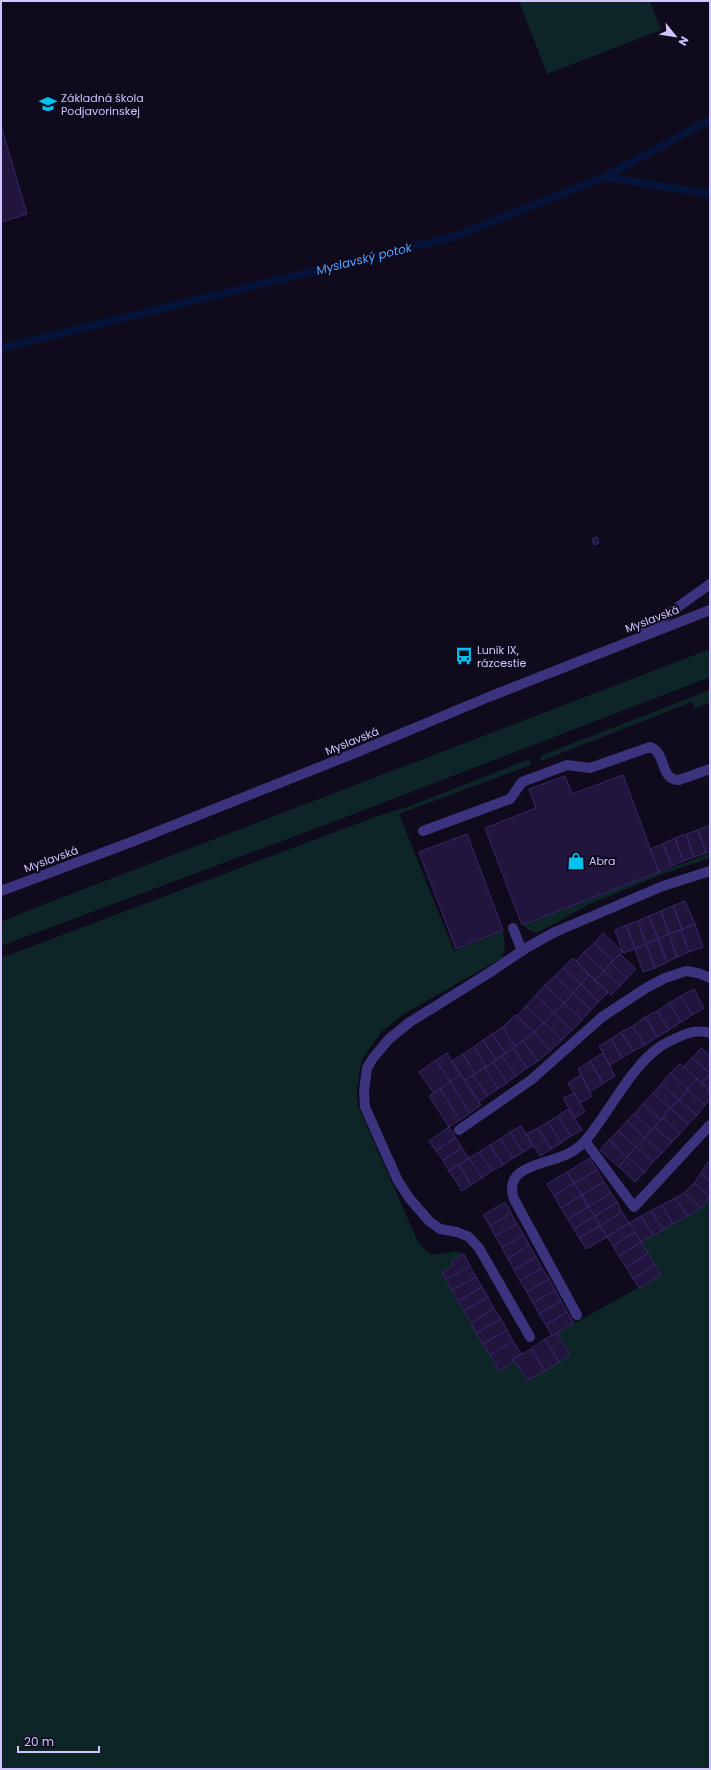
<svg xmlns="http://www.w3.org/2000/svg" width="711" height="1770" viewBox="0 0 711 1770" font-family="Poppins,sans-serif">
	<style>
		.grass { fill: #0d2526 }
		.lines { fill: none; stroke-linecap: round; stroke-linejoin: round }
		.stream { stroke: #061439; stroke-width: 8 }
		.building { fill: #21153e; stroke: #3a266b }
		.minor { stroke: #3c337e; stroke-width: 10 }
		.labels { text-anchor: middle; stroke-width: 4; stroke-linejoin: round; paint-order: stroke }
		.poi-label { font-size: 11px; fill: #d1c5ff; stroke: #0f0a1c; text-anchor: start }
		.street-label { font-size: 11px; fill: #d1c5ff; stroke: #0f0a1c }
		.water-label { font-size: 12px; font-style: italic; fill: #53a0ff; stroke: #0f0a1c }
	</style>
	<rect width="100%" height="100%" fill="#0f0a1c"/>
	<!-- grass -->
	<g class="grass">
		<polygon points="519,1 650,1 661,30 547,74"/>
		<polygon points="710,649 710,677 346,817 1,946 1,922 24,912"/>
		<polygon points="710,690 710,703 695,708 692,702 541,761 540,756"/>
		<polygon points="530,759 531,765 399,814 454,951 503,930 505,947 502,958 404,1014 382,1031 363,1058 360,1069 357,1091 358,1106 419,1244 431,1255 456,1251 464,1254 452,1261 454,1265 442,1273 499,1371 514,1361 528,1380 570,1355 557,1333 661,1275 641,1242 701,1208 710,1198 710,1769 1,1769 1,958 375,817 407,807"/>
		<polygon points="710,853 710,858 660,875 590,904 539,932 532,932 522,925"/>
	</g>
	<g class="lines">
		<!-- stream -->
		<g class="stream">
			<polyline points="604,177 710,194"/>
			<polyline points="1,348 453,237 604,177 710,120"/>
		</g>
	</g>
	<!-- building -->
	<g class="building">
		<polygon points="1,126 27,214 1,222"/>
		<polygon points="597,537 599,543 594,545 592,539"/>
		<polygon points="623,775 659,872 522,925 485,828 536,808 529,789 565,776 572,794"/>
		<polygon points="710,825 710,851 706,853 698,830"/>
		<polygon points="698,830 706,853 694,857 686,834"/>
		<polygon points="467,834 503,930 456,949 419,852"/>
		<polygon points="686,834 694,857 683,861 675,838"/>
		<polygon points="675,838 683,861 672,866 663,844"/>
		<polygon points="663,844 672,866 659,872 650,849"/>
		<polygon points="685,901 695,924 682,929 673,906"/>
		<polygon points="673,906 682,929 669,934 661,911"/>
		<polygon points="661,911 669,934 658,939 649,916"/>
		<polygon points="649,916 658,939 646,944 638,921"/>
		<polygon points="638,921 646,944 635,949 626,925"/>
		<polygon points="695,924 703,947 689,952 681,930"/>
		<polygon points="626,925 635,949 623,953 615,930"/>
		<polygon points="681,930 689,952 677,957 669,934"/>
		<polygon points="603,933 622,951 613,961 594,943"/>
		<polygon points="669,934 677,957 667,962 658,939"/>
		<polygon points="658,939 667,962 655,968 646,944"/>
		<polygon points="594,943 613,961 604,971 584,952"/>
		<polygon points="646,944 655,968 643,972 635,949"/>
		<polygon points="584,952 604,971 595,980 576,961"/>
		<polygon points="620,954 636,969 627,978 611,963"/>
		<polygon points="573,958 589,975 581,984 563,968"/>
		<polygon points="611,963 627,978 620,986 604,971"/>
		<polygon points="563,968 581,984 573,993 555,976"/>
		<polygon points="604,971 620,986 611,995 595,980"/>
		<polygon points="589,975 608,993 598,1002 581,984"/>
		<polygon points="555,976 573,993 564,1003 545,985"/>
		<polygon points="581,984 598,1002 591,1010 573,993"/>
		<polygon points="545,985 564,1003 554,1013 536,995"/>
		<polygon points="694,989 704,1008 692,1015 681,996"/>
		<polygon points="573,993 591,1010 582,1020 564,1003"/>
		<polygon points="536,995 554,1013 544,1023 526,1006"/>
		<polygon points="681,996 692,1015 681,1022 669,1003"/>
		<polygon points="564,1003 582,1020 572,1030 554,1013"/>
		<polygon points="669,1003 681,1022 669,1030 657,1011"/>
		<polygon points="526,1006 544,1023 534,1032 517,1016"/>
		<polygon points="657,1011 669,1030 657,1037 645,1017"/>
		<polygon points="554,1013 572,1030 562,1040 544,1023"/>
		<polygon points="515,1015 534,1032 515,1047 503,1027"/>
		<polygon points="645,1017 657,1037 645,1045 633,1026"/>
		<polygon points="544,1023 562,1040 550,1051 534,1032"/>
		<polygon points="633,1026 645,1045 633,1051 621,1032"/>
		<polygon points="503,1027 515,1047 505,1053 492,1034"/>
		<polygon points="534,1032 550,1051 538,1061 523,1041"/>
		<polygon points="621,1032 633,1051 622,1058 611,1039"/>
		<polygon points="492,1034 505,1053 496,1060 483,1040"/>
		<polygon points="611,1039 622,1058 610,1065 599,1046"/>
		<polygon points="483,1040 496,1060 486,1067 474,1047"/>
		<polygon points="523,1041 538,1061 527,1068 513,1048"/>
		<polygon points="474,1047 486,1067 475,1074 463,1054"/>
		<polygon points="513,1048 527,1068 516,1076 502,1056"/>
		<polygon points="701,1048 710,1056 710,1073 692,1058"/>
		<polygon points="447,1053 460,1075 450,1082 436,1060"/>
		<polygon points="603,1053 615,1076 603,1083 590,1061"/>
		<polygon points="463,1054 475,1074 465,1080 452,1061"/>
		<polygon points="502,1056 516,1076 507,1083 493,1062"/>
		<polygon points="692,1058 710,1073 702,1083 683,1067"/>
		<polygon points="436,1060 450,1082 434,1093 419,1072"/>
		<polygon points="590,1061 603,1084 590,1091 578,1069"/>
		<polygon points="493,1062 507,1083 498,1089 485,1068"/>
		<polygon points="680,1064 697,1079 688,1089 670,1073"/>
		<polygon points="485,1068 498,1089 487,1096 473,1075"/>
		<polygon points="670,1073 688,1089 679,1100 661,1084"/>
		<polygon points="710,1074 710,1091 702,1083"/>
		<polygon points="460,1075 481,1105 470,1113 450,1082"/>
		<polygon points="473,1075 487,1096 479,1102 465,1080"/>
		<polygon points="581,1075 592,1096 580,1103 568,1083"/>
		<polygon points="697,1079 710,1091 710,1100 705,1105 687,1090"/>
		<polygon points="450,1082 470,1113 460,1120 440,1089"/>
		<polygon points="661,1084 679,1100 670,1108 653,1093"/>
		<polygon points="440,1089 460,1120 449,1127 429,1096"/>
		<polygon points="687,1090 705,1105 697,1115 679,1100"/>
		<polygon points="574,1093 585,1112 575,1118 563,1098"/>
		<polygon points="653,1093 670,1108 661,1120 643,1104"/>
		<polygon points="679,1100 697,1115 688,1124 670,1108"/>
		<polygon points="643,1104 661,1120 652,1130 634,1114"/>
		<polygon points="670,1108 688,1124 680,1134 663,1118"/>
		<polygon points="568,1109 582,1130 571,1136 558,1116"/>
		<polygon points="634,1114 652,1130 645,1138 627,1121"/>
		<polygon points="558,1116 571,1136 561,1143 548,1122"/>
		<polygon points="663,1118 680,1134 672,1142 654,1127"/>
		<polygon points="627,1121 645,1138 636,1147 618,1131"/>
		<polygon points="548,1122 561,1143 551,1149 538,1128"/>
		<polygon points="521,1126 533,1146 523,1152 510,1132"/>
		<polygon points="449,1127 456,1138 436,1151 429,1141"/>
		<polygon points="654,1127 672,1142 662,1153 645,1138"/>
		<polygon points="538,1128 551,1149 540,1156 526,1134"/>
		<polygon points="618,1131 636,1147 627,1157 609,1140"/>
		<polygon points="510,1132 523,1152 513,1158 500,1139"/>
		<polygon points="456,1138 462,1148 443,1160 436,1151"/>
		<polygon points="645,1138 662,1153 653,1162 636,1147"/>
		<polygon points="500,1139 513,1158 503,1165 490,1145"/>
		<polygon points="609,1140 627,1157 619,1167 600,1150"/>
		<polygon points="490,1145 503,1165 492,1171 479,1152"/>
		<polygon points="636,1147 653,1162 645,1172 627,1157"/>
		<polygon points="462,1148 469,1158 449,1171 443,1160"/>
		<polygon points="479,1152 492,1171 482,1178 469,1158"/>
		<polygon points="627,1157 645,1172 635,1182 619,1167"/>
		<polygon points="469,1158 482,1178 471,1185 459,1165"/>
		<polygon points="590,1158 597,1170 574,1183 567,1172"/>
		<polygon points="708,1162 710,1163 710,1181 701,1173"/>
		<polygon points="459,1165 471,1185 462,1191 449,1171"/>
		<polygon points="597,1170 604,1182 582,1195 574,1183"/>
		<polygon points="567,1172 574,1183 554,1196 547,1184"/>
		<polygon points="701,1173 710,1181 710,1197 694,1183"/>
		<polygon points="604,1182 611,1193 588,1207 582,1195"/>
		<polygon points="574,1183 582,1195 561,1208 554,1196"/>
		<polygon points="694,1183 710,1197 701,1208 684,1193"/>
		<polygon points="611,1193 617,1202 595,1216 588,1207"/>
		<polygon points="684,1193 701,1208 687,1216 675,1198"/>
		<polygon points="582,1195 588,1207 568,1219 561,1208"/>
		<polygon points="675,1198 687,1216 673,1224 662,1205"/>
		<polygon points="505,1202 511,1213 490,1226 483,1215"/>
		<polygon points="617,1202 622,1212 600,1226 595,1216"/>
		<polygon points="662,1205 673,1224 663,1230 651,1211"/>
		<polygon points="588,1207 595,1216 574,1229 568,1219"/>
		<polygon points="651,1211 663,1230 653,1235 641,1216"/>
		<polygon points="622,1212 629,1223 607,1237 600,1226"/>
		<polygon points="511,1213 517,1224 495,1236 490,1226"/>
		<polygon points="595,1216 600,1226 579,1238 574,1229"/>
		<polygon points="641,1216 653,1235 641,1242 629,1223"/>
		<polygon points="629,1223 635,1232 613,1246 607,1237"/>
		<polygon points="517,1224 524,1235 502,1247 495,1236"/>
		<polygon points="600,1226 607,1237 586,1249 579,1238"/>
		<polygon points="635,1232 641,1242 619,1256 613,1246"/>
		<polygon points="524,1235 529,1245 508,1259 502,1247"/>
		<polygon points="641,1242 648,1254 626,1267 619,1256"/>
		<polygon points="529,1245 536,1257 514,1270 508,1259"/>
		<polygon points="464,1254 470,1266 446,1279 442,1273 454,1265 452,1261"/>
		<polygon points="648,1254 655,1265 633,1279 626,1267"/>
		<polygon points="536,1257 542,1268 520,1281 514,1270"/>
		<polygon points="655,1265 661,1275 639,1288 633,1279"/>
		<polygon points="470,1266 476,1277 452,1290 446,1279"/>
		<polygon points="542,1268 549,1279 527,1292 520,1281"/>
		<polygon points="476,1277 482,1287 458,1301 452,1290"/>
		<polygon points="549,1279 555,1290 533,1303 527,1292"/>
		<polygon points="482,1287 488,1297 464,1311 458,1301"/>
		<polygon points="555,1290 561,1301 539,1314 533,1303"/>
		<polygon points="488,1297 494,1309 471,1323 464,1311"/>
		<polygon points="561,1301 567,1312 546,1325 539,1314"/>
		<polygon points="494,1309 501,1319 476,1333 471,1323"/>
		<polygon points="567,1312 574,1323 552,1336 546,1325"/>
		<polygon points="501,1319 507,1330 483,1344 476,1333"/>
		<polygon points="507,1330 513,1341 490,1355 483,1344"/>
		<polygon points="557,1333 570,1355 559,1362 545,1339"/>
		<polygon points="545,1339 559,1362 545,1371 531,1349"/>
		<polygon points="513,1341 521,1354 513,1359 514,1361 499,1371 490,1355"/>
		<polygon points="531,1349 545,1371 528,1380 513,1359"/>
	</g>
	<g class="lines">
		<!-- minor -->
		<g class="minor">
			<polyline points="643,632 710,584"/>
			<path d="M423,831L510,799L522,782L567,765L590,768L650,747C666,751 660,781 679,780L710,769"/>
			<polyline points="1,891 134,841 355,753 491,696 710,610"/>
			<polyline points="513,928 522,951"/>
			<polyline points="459,1130 531,1080 602,1017 646,988 665,978 686,971 698,973 710,978"/>
			<polyline points="585,1141 634,1207 710,1125"/>
			<path d="M577,1315L514,1199C503,1168 540,1165 560,1157C569,1154 579,1148 585,1141C610,1112 630,1067 661,1046C667,1042 674,1039 681,1036C689,1032 700,1030 710,1033"/>
			<polyline points="530,1337 479,1248 469,1237 457,1232 440,1229 429,1221 410,1199 398,1181 365,1107 364,1091 366,1076 367,1068 373,1058 389,1039 410,1022 489,973 526,948 555,932 663,886 710,871"/>
		</g>
	</g>
	<!-- icons -->
	<defs>
		<g id="school-bare" transform="scale(1.38)"><path d="M0-5L7-2L0 1L-7-2ZM-4 1L0 2.5L4 1V4Q0 6-4 4Z" fill="#00c2f0" stroke="#0f0a1c" stroke-width="2.5" paint-order="stroke"/></g>
		<g id="bus-bare" transform="scale(1.38)"><path d="M-5-6H5V4H4V6H2V4H-2V6H-4V4H-5ZM-3.5-4V0h7V-4ZM-3.5 1.2v1.5H-2V1.2ZM2 1.2v1.5H3.5V1.2Z" fill="#00c2f0" stroke="#0f0a1c" stroke-width="2.5" paint-order="stroke"/></g>
		<g id="shop-bare" transform="scale(1.38)"><path d="M-5-2.5h2.3a2.7 3.5 0 0 1 5.4 0H5L5.5 6h-11ZM-1.5-2.5h3a1.5 2.3 0 0 0-3 0Z" fill="#00c2f0" stroke="#0f0a1c" stroke-width="2.5" paint-order="stroke"/></g>
	</defs>
	<g fill-rule="evenodd">
		<use href="#school-bare" x="48" y="104"/>
		<use href="#bus-bare" x="464" y="656"/>
		<use href="#shop-bare" x="576" y="861"/>
	</g>
	<g class="labels">
		<!-- poi labels -->
		<g class="poi-label">
			<text x="61" y="102">Základná škola<tspan x="61" dy="13">Podjavorinskej</tspan></text>
			<text x="477" y="654">Luník IX,<tspan x="477" dy="13">rázcestie</tspan></text>
			<text x="589" y="865">Abra</text>
		</g>
		<!-- street labels -->
		<g class="street-label">
			<text transform="translate(652 619) rotate(-21)" y="4">Myslavská</text>
			<text transform="translate(352 741) rotate(-22)" y="4">Myslavská</text>
			<text transform="translate(51 859) rotate(-20)" y="4">Myslavská</text>
		</g>
		<!-- water labels -->
		<g class="water-label">
			<text transform="translate(364 259) rotate(-14)" y="4">Myslavský potok</text>
		</g>
	</g>
	<!-- border -->
	<rect width="711" height="1770" fill="none" stroke="#d1c5ff" stroke-width="4"/>
	<!-- north arrow -->
	<g transform="translate(675 36) rotate(120)" stroke="#0f0a1c" stroke-width="3" paint-order="stroke">
	<path d="M0-3L7 15L0 10L-7 15Z" fill="#d1c5ff"/>
	<text y="-6" font-size="11" font-weight="bold" text-anchor="middle" fill="#d1c5ff">N</text>
	</g>
	<!-- scale -->
	<path d="M18 1746v6h81v-6" fill="none" stroke="#d1c5ff" stroke-width="2"/>
	<text x="24" y="1746" font-size="12" fill="#d1c5ff" stroke="#0f0a1c" stroke-width="3" paint-order="stroke">20 m</text>
</svg>
